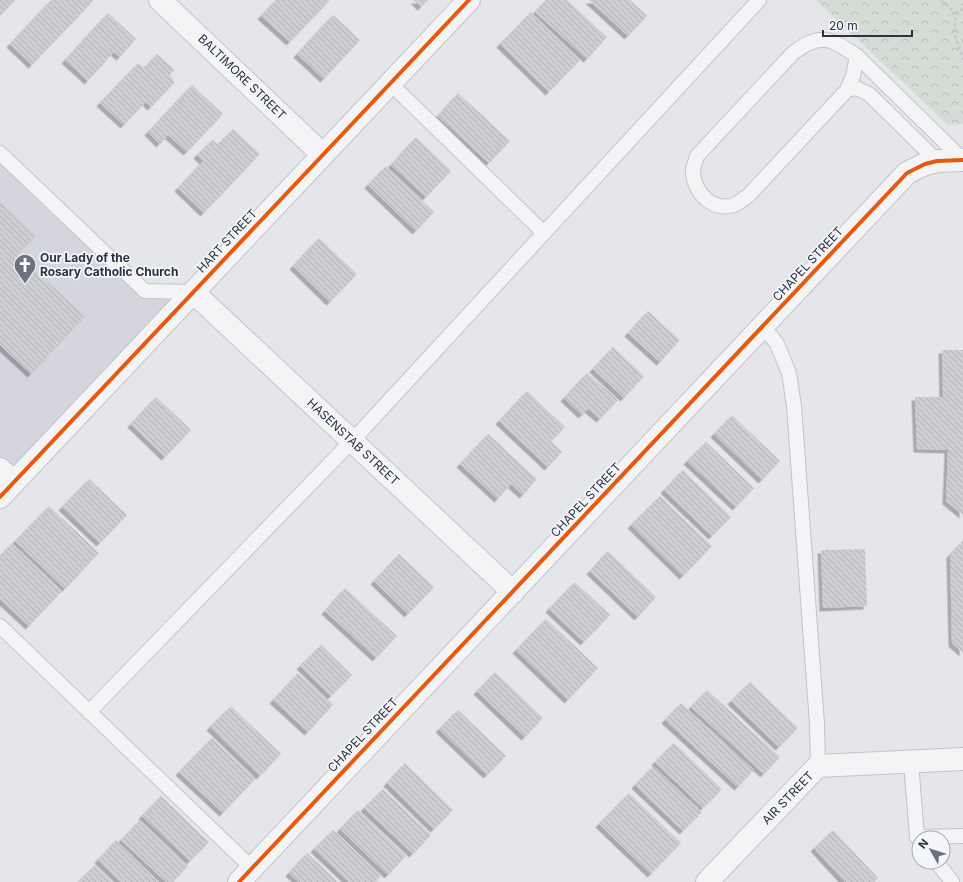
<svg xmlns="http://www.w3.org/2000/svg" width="963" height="882" viewBox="0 0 963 882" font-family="Inter,sans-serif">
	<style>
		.built { fill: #d4d5dd }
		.park { fill: url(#park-crowns) }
		.building { fill: url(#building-back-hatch); filter: url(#shadow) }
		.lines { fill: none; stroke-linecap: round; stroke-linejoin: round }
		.service-casing { stroke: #c3c4c8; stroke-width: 16 }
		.minor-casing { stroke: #c3c4c8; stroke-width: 24 }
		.path { stroke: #c6c7cb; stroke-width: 2.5; stroke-dasharray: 3 3; stroke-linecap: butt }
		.service { stroke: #f4f4f6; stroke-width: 14 }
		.minor { stroke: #f4f4f6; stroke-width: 22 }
		.cycleway-casing { stroke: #f3f5f8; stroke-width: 6 }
		.cycleway { stroke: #e8590c; stroke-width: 4 }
		.labels { text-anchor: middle; stroke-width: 3.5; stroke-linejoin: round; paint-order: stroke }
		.street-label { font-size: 12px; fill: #2c3142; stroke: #f3f5f8 }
		.poi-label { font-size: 12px; font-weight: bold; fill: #2c3142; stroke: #f3f5f8; text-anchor: start }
	</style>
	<defs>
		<pattern id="park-crowns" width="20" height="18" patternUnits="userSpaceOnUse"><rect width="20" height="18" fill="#d4dcd6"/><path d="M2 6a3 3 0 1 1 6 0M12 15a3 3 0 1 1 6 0" fill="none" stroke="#b6bdb9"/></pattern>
		<pattern id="building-back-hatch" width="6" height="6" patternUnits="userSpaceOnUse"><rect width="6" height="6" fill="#cdced2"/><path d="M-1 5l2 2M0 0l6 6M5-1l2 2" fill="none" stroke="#b0b1b6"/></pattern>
		<filter id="shadow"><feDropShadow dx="-3.5" dy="3.5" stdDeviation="0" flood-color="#0004"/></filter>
	</defs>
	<rect width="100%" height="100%" fill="#e5e6ea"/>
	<!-- built -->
	<polygon class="built" points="0,153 145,291 193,292 14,482 0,469"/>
	<!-- park -->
	<polygon class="park" points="816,0 963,0 963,124 948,125"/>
	<!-- building -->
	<g class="building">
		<polygon points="0,0 15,0 0,16"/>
		<polygon points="51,0 94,0 32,65 10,44"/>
		<polygon points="276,0 330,0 290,42 261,16"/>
		<polygon points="414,0 428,0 421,7"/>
		<polygon points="546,0 567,0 607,37 587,59 535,12"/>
		<polygon points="589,0 630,0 647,16 628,36"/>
		<polygon points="531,12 580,60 549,92 500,44"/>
		<polygon points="108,13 136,39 120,57 114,52 88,81 65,60"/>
		<polygon points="333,15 360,40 324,79 297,54"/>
		<polygon points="157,54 175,70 169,75 175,82 151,107 146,102 124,125 100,103 138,63 144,68"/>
		<polygon points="192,85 223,114 187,152 168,135 160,144 148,132"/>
		<polygon points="458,93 510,141 489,163 438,116"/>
		<polygon points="233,129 260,154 204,213 178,188 203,161 197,155 212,140 218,144"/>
		<polygon points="416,137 451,171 426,197 391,165"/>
		<polygon points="386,166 434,212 416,231 368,185"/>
		<polygon points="0,202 36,235 17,254 85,316 31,374 0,345"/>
		<polygon points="319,238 357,274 330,302 293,266"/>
		<polygon points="648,311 680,340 660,362 628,333"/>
		<polygon points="613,347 644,376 624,398 593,369"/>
		<polygon points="942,350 963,350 963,515 946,501 948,450 917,449 915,397 943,397"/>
		<polygon points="587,373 618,400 600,419 588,409 582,415 564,398"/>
		<polygon points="527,391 565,427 551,441 562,452 548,467 499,421"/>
		<polygon points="156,397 191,430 165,457 131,424"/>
		<polygon points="732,415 780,461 762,480 714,434"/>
		<polygon points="488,434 537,479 523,495 511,484 498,499 460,464"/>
		<polygon points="706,442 754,488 736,507 687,461"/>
		<polygon points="683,470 731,517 712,536 664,490"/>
		<polygon points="89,479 127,515 100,543 62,507"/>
		<polygon points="660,496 712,546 683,576 631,525"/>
		<polygon points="49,506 99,553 65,589 15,541"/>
		<polygon points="963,540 963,653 952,643 950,555"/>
		<polygon points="12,543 62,591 29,626 0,599 0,556"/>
		<polygon points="865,549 867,606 823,608 821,550"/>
		<polygon points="608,551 656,597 638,617 590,571"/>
		<polygon points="399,554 434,587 408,614 374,581"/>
		<polygon points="575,582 610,615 584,642 549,609"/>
		<polygon points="345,588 397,636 376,658 325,611"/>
		<polygon points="546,619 598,668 568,700 516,650"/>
		<polygon points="321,645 352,675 331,696 300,666"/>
		<polygon points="495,672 543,718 525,737 477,691"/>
		<polygon points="298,673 333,705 308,732 273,700"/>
		<polygon points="750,682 798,728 779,747 731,701"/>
		<polygon points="707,690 780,757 764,774 691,707"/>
		<polygon points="681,703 754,770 738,787 665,720"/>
		<polygon points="231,706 281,754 260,776 210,727"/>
		<polygon points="458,710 506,756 487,775 439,729"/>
		<polygon points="212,738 255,779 223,813 179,772"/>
		<polygon points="674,743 722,789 703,808 655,762"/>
		<polygon points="405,763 453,810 434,829 387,783"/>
		<polygon points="653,766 702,812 683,831 635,785"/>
		<polygon points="383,789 431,835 413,854 364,808"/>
		<polygon points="629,793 681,843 651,874 599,824"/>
		<polygon points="161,796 209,842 190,861 142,816"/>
		<polygon points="358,810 406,856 388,875 340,829"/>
		<polygon points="140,820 188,866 173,882 166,882 121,840"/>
		<polygon points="333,830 381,876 375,882 349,882 314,849"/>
		<polygon points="833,830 878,878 874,882 845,882 814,848"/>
		<polygon points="116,840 159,882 121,882 98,860"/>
		<polygon points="307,853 338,882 299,882 289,873"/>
		<polygon points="95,865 112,882 78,882"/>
	</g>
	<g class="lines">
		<!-- service casing -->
		<g class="service-casing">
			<g id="service">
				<polyline points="390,83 544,233"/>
				<polyline points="847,90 853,76 857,56"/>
				<polyline points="0,153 145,291 193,292"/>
				<path d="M937,161L869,94L856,88L847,90L748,196C744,198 741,201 738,203C715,215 693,193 693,171C693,166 696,161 697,156L793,53C821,32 830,38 857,56L963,160"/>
				<polyline points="763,326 777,344 789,373 794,406 817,724 818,766"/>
				<polyline points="0,626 252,868"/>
				<polyline points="89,712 352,441 759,0"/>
				<polyline points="911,762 917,837 919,839"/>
				<polyline points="917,837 963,836"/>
				<polyline points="937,862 952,882"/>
			</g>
		</g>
		<!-- minor casing -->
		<g class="minor-casing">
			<g id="minor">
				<polyline points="160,0 323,155"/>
				<polyline points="193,292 513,592"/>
				<polyline points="0,469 14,482"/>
				<polyline points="0,497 469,0"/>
				<polyline points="239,882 907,173 925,164 937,161 963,160"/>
				<polyline points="707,882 818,766 963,759"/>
			</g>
		</g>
		<!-- path -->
		<g class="path">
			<polyline points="941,0 956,14 954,33 963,58"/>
			<polyline points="956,14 963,9"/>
		</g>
		<!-- service -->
		<use href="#service" class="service"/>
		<!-- minor -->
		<use href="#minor" class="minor"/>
		<!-- cycleway casing -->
		<g class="cycleway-casing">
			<g id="cycleway">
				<polyline points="0,497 469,0"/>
				<polyline points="239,882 907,173 925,164 937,161 963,160"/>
			</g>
		</g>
		<!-- cycleway -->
		<use href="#cycleway" class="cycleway"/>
	</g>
	<!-- icons -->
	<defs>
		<g id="church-pin" transform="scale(1.15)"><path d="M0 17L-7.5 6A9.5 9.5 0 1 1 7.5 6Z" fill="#6d707d" stroke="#f3f5f8"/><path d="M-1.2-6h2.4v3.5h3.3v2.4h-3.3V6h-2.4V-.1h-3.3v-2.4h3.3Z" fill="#fff"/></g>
	</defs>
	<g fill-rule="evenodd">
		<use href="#church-pin" x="25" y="265"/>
	</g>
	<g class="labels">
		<!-- street labels -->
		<g class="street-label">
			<text transform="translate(242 77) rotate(44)" y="4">BALTIMORE STREET</text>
			<text transform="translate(227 241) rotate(-47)" y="4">HART STREET</text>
			<text transform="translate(808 264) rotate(-47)" y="4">CHAPEL STREET</text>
			<text transform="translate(353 442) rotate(43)" y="4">HASENSTAB STREET</text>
			<text transform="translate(586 500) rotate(-47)" y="4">CHAPEL STREET</text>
			<text transform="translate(363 735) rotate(-47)" y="4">CHAPEL STREET</text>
			<text transform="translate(788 798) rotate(-46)" y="4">AIR STREET</text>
		</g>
		<!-- poi labels -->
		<g class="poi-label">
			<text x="40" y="262">Our Lady of the<tspan x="40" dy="14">Rosary Catholic Church</tspan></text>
		</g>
	</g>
	<!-- north arrow -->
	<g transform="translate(931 850) rotate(309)"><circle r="19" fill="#f3f5f8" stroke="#a3a7af"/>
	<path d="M0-3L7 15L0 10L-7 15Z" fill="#6d707d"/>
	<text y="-6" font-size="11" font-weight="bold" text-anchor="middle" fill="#2c3142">N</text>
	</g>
	<!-- scale -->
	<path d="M823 30v6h89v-6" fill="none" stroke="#2c3142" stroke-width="2"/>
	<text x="829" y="30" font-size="12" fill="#2c3142" stroke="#f3f5f8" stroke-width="3" paint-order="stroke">20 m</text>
</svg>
